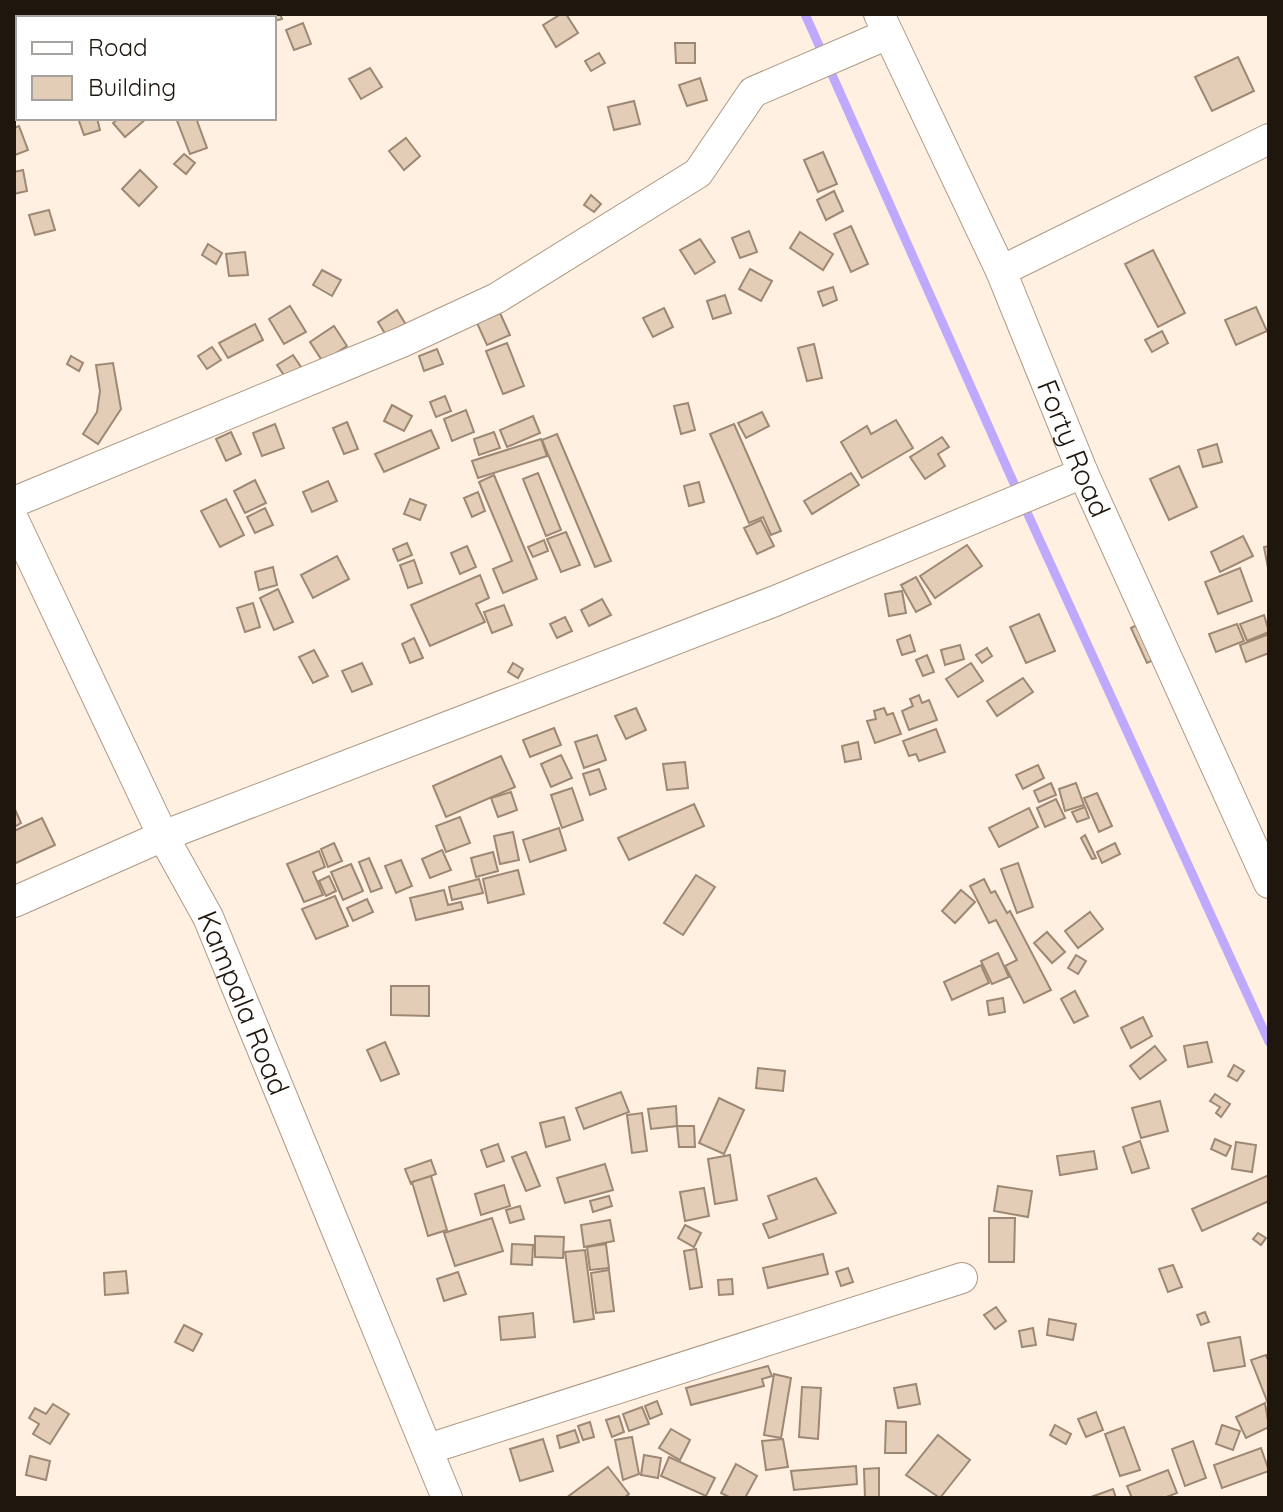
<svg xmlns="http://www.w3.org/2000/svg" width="1283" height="1512" viewBox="0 0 1283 1512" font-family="Quicksand,sans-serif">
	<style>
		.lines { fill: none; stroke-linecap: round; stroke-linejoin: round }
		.stream { stroke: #bea9fc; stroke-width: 9 }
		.building { fill: #e4cdb6; stroke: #9e8873; stroke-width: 2 }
		.minor-casing { stroke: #ae9882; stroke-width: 32 }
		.minor { stroke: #fff; stroke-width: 30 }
		.labels { text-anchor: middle; stroke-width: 6; stroke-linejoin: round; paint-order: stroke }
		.street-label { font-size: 28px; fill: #1f160e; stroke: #fff }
	</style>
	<rect width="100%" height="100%" fill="#fff0e2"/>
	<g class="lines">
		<!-- stream -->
		<polyline class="stream" points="805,14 1020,497 1269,1042"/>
	</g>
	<!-- building -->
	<g class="building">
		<polygon points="128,14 150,14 142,18 130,18"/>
		<polygon points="266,14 280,14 282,19 274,21"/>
		<polygon points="561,14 566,14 578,33 556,47 543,25"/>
		<polygon points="303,23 311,44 294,50 286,30"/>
		<polygon points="675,43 695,43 695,63 676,63"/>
		<polygon points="599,53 605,63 591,71 585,61"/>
		<polygon points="1238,57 1254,91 1212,111 1195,77"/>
		<polygon points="370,68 382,87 361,99 349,79"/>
		<polygon points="700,78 707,100 687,106 679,85"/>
		<polygon points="634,101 640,124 614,130 608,107"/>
		<polygon points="78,118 97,118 100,130 84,135"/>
		<polygon points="119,118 147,118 125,137 113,123"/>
		<polygon points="176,118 196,118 207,148 190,154"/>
		<polygon points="19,126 28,150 15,155 14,128"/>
		<polygon points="406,138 420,156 404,170 389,151"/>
		<polygon points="823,152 837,184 818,192 804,160"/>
		<polygon points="184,154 195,163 186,174 174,164"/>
		<polygon points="23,170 27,191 14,194 14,172"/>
		<polygon points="140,170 157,187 139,206 122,189"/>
		<polygon points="834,191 843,211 826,220 817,200"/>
		<polygon points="591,195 601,204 594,212 584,205"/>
		<polygon points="49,210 55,230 35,235 29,215"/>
		<polygon points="851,226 868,264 851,272 834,234"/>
		<polygon points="749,231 757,252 740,258 732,238"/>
		<polygon points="800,232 833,254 823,270 790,248"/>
		<polygon points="700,239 715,262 695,274 680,250"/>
		<polygon points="208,244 222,253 216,264 202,255"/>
		<polygon points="1153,250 1185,313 1158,327 1125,264"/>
		<polygon points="245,252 248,275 229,276 226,254"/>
		<polygon points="750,269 772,281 761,301 739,289"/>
		<polygon points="322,270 341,280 332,296 313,285"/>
		<polygon points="833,287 837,300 823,306 818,292"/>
		<polygon points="725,295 731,313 713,319 707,301"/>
		<polygon points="290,306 306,332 284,344 269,319"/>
		<polygon points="1256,307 1267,331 1236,345 1225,320"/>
		<polygon points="664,308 673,327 653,337 643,318"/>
		<polygon points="397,310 408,328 389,340 378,322"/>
		<polygon points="500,313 510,335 487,345 477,323"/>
		<polygon points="255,324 263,340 228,358 219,343"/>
		<polygon points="334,326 347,346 323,362 310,342"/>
		<polygon points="1162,331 1168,343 1152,352 1145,340"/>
		<polygon points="507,343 524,386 503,394 486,351"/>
		<polygon points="814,344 822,378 807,381 798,348"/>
		<polygon points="212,347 221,360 207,369 198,356"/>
		<polygon points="437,349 443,364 424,371 419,356"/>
		<polygon points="293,355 303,370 288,381 277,365"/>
		<polygon points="71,356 83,363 79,371 67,364"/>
		<polygon points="113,363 121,409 98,444 83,434 97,412 100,391 96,365"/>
		<polygon points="445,396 451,411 436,417 430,402"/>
		<polygon points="688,403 695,430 681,434 674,406"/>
		<polygon points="392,405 412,416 404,431 384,421"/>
		<polygon points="466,410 474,432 452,441 444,419"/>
		<polygon points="762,412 769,426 746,438 738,423"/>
		<polygon points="533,416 540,433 507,447 500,430"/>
		<polygon points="896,420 913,448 862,478 841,442 867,426 871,434"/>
		<polygon points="347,422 358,449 344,454 333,428"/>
		<polygon points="275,424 284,448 262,456 253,433"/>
		<polygon points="734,424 781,531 771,535 763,517 749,523 710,434"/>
		<polygon points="431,430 439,448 384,472 375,454"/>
		<polygon points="231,432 241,454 226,461 216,439"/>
		<polygon points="494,432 500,448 479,455 474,439"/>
		<polygon points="557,434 611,561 595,567 542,440"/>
		<polygon points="942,437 949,447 938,454 945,466 925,479 910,457"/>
		<polygon points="541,439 547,456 478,478 472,461"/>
		<polygon points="1217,444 1222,462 1203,467 1198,450"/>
		<polygon points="1179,466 1197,507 1169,520 1150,479"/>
		<polygon points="538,473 561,530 546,536 523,479"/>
		<polygon points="851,473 859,485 812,514 804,501"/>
		<polygon points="494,475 537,579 503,593 493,569 512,561 479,482"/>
		<polygon points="255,480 266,503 245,513 234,491"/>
		<polygon points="328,481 337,501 312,512 303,492"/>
		<polygon points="699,482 704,502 689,506 684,486"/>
		<polygon points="478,492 485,511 472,517 464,498"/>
		<polygon points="226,499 244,535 220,547 201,511"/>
		<polygon points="410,499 426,505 420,520 404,514"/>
		<polygon points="265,508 273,525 255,533 247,517"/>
		<polygon points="761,520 774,546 757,554 744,528"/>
		<polygon points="566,532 580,565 561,572 547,539"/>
		<polygon points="1243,536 1253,556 1220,572 1211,552"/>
		<polygon points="544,540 548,551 533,557 528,547"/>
		<polygon points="407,543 412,555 398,561 393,549"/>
		<polygon points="967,545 982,566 935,598 920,576"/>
		<polygon points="467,546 476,567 460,574 451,553"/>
		<polygon points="1269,546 1269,568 1268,568 1264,547"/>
		<polygon points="337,556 349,579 313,598 301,575"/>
		<polygon points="414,560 422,583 408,588 400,565"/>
		<polygon points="273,567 277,585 259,590 255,572"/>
		<polygon points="1240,568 1252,601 1218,614 1205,582"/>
		<polygon points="480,575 489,598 476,604 485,622 430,646 411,605"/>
		<polygon points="916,577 931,604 916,612 901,585"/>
		<polygon points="278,589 293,622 274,630 260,598"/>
		<polygon points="902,591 906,613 889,616 885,594"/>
		<polygon points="602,599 611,615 589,626 581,610"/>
		<polygon points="253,603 260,627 245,632 237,608"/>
		<polygon points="504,605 512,625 492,633 484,612"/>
		<polygon points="1039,614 1055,651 1026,663 1010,627"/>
		<polygon points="1264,615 1269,632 1247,641 1240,624"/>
		<polygon points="565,617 572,631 557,638 550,624"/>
		<polygon points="1145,621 1160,657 1147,663 1131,628"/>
		<polygon points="1237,624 1244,641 1216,652 1209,634"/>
		<polygon points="1269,634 1269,653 1246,662 1240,645"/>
		<polygon points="910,635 915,651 902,655 897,640"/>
		<polygon points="414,638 423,658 410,663 402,644"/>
		<polygon points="960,645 964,659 945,665 941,650"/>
		<polygon points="987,648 992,656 982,663 976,655"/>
		<polygon points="314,650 328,676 313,683 299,657"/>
		<polygon points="927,655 934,672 923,676 916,660"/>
		<polygon points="362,663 372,684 352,692 342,671"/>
		<polygon points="513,663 523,669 518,678 508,672"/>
		<polygon points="971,663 983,681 958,697 946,679"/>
		<polygon points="1023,678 1033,692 997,716 987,701"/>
		<polygon points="919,695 922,703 929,700 937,720 909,730 902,711 913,706 910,699"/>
		<polygon points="636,708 646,730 626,739 615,716"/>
		<polygon points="884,708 887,715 893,713 901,734 875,743 867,721 876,719 874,711"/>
		<polygon points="554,728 561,745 530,757 523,740"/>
		<polygon points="936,729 945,752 919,761 916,754 909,756 903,741"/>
		<polygon points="597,735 606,760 584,768 575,742"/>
		<polygon points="858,742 861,759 845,762 842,746"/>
		<polygon points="561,755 572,778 551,787 541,764"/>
		<polygon points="501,756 515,787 446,817 433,786"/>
		<polygon points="685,762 688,788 667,790 663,764"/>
		<polygon points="1038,765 1044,778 1023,789 1016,775"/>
		<polygon points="599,769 606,789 590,795 583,774"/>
		<polygon points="1051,783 1056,795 1039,802 1034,791"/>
		<polygon points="1076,783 1084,805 1065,811 1059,789"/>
		<polygon points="572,788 583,820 562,828 551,795"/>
		<polygon points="511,792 517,810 498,817 491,798"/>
		<polygon points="1097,793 1112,826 1099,832 1084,798"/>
		<polygon points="1056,799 1065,818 1045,827 1037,808"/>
		<polygon points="694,804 704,826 629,860 618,838"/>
		<polygon points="14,807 21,823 14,827"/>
		<polygon points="1085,807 1089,818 1077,822 1072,812"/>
		<polygon points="1029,808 1038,827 999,847 989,828"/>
		<polygon points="460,817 470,843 446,852 436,826"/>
		<polygon points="42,818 55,845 14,864 14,831"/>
		<polygon points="559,828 566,850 530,862 523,840"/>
		<polygon points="513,832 519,860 500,864 494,836"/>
		<polygon points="1085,835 1096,858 1092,859 1081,838"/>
		<polygon points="334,843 342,861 328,867 321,849"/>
		<polygon points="1115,843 1120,854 1102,863 1097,852"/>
		<polygon points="442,850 451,870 430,878 422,859"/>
		<polygon points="319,851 325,867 313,872 323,895 304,902 287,864"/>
		<polygon points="493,852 498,871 476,877 471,858"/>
		<polygon points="369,858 382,888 371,892 359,862"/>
		<polygon points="401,860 412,886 396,893 385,866"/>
		<polygon points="1018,863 1033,907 1017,913 1001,869"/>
		<polygon points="351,864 363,891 343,900 331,872"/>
		<polygon points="518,870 524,894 488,903 483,879"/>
		<polygon points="696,875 715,887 683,935 664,923"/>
		<polygon points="329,876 336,891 326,896 319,881"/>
		<polygon points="479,879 483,893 452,900 449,887"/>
		<polygon points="984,879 991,893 995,891 1007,913 1010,911 1051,990 1024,1003 1005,966 1017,960 996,920 989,923 970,886"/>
		<polygon points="444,890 448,905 461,902 463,909 416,920 410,898"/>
		<polygon points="961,890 975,902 955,923 942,911"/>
		<polygon points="335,896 348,926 316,939 302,909"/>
		<polygon points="367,899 373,912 353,921 347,908"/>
		<polygon points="1090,912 1103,929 1078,948 1065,931"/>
		<polygon points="1047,932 1065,952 1052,963 1034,943"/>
		<polygon points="998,953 1009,977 992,984 981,961"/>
		<polygon points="1076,955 1086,961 1078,974 1068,968"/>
		<polygon points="981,965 989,983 952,1000 944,982"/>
		<polygon points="391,986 429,986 429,1016 391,1015"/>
		<polygon points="1075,991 1088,1016 1074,1023 1061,999"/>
		<polygon points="1003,998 1005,1012 989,1015 987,1001"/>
		<polygon points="1143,1017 1152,1036 1131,1048 1121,1028"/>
		<polygon points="385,1042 399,1074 381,1081 367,1050"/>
		<polygon points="1207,1042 1212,1062 1188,1067 1184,1046"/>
		<polygon points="1155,1046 1166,1060 1140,1079 1130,1066"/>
		<polygon points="1234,1065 1244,1071 1237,1081 1228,1076"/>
		<polygon points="758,1068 785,1071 783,1091 756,1088"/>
		<polygon points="621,1092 629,1112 584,1129 576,1108"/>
		<polygon points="1215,1094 1230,1104 1221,1117 1216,1113 1220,1107 1210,1101"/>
		<polygon points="719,1098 744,1110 724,1154 699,1143"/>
		<polygon points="1160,1101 1168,1131 1141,1138 1132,1108"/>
		<polygon points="676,1106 677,1126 651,1129 648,1109"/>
		<polygon points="642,1113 647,1151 632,1153 627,1115"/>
		<polygon points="564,1117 570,1140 546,1147 540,1123"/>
		<polygon points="677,1126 694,1126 695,1147 679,1147"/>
		<polygon points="1215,1139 1231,1146 1226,1156 1211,1149"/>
		<polygon points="1140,1141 1149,1168 1132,1173 1123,1147"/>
		<polygon points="1236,1142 1256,1145 1252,1172 1232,1169"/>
		<polygon points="498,1144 504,1161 487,1167 481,1150"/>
		<polygon points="1094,1151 1097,1169 1060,1175 1057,1156"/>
		<polygon points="526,1152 540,1186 526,1191 512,1157"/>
		<polygon points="730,1155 737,1200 715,1204 708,1159"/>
		<polygon points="431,1160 436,1174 411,1184 405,1169"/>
		<polygon points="605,1164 613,1190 565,1203 557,1178"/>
		<polygon points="1269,1175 1269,1201 1202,1231 1192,1209"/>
		<polygon points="431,1176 447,1230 428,1236 412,1182"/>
		<polygon points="816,1178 836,1213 769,1238 763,1224 777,1219 768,1196"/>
		<polygon points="504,1185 510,1206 481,1215 475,1194"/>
		<polygon points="998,1186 1032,1191 1028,1217 994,1211"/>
		<polygon points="704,1188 709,1216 685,1221 680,1192"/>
		<polygon points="609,1196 612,1206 593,1212 590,1201"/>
		<polygon points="520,1206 524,1219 510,1223 506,1210"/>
		<polygon points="492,1218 503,1251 455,1266 444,1233"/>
		<polygon points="989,1218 1015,1218 1014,1262 989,1262"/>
		<polygon points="610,1220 614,1241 584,1247 581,1225"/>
		<polygon points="685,1225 701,1233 694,1247 678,1238"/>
		<polygon points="1258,1233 1266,1238 1261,1245 1253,1239"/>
		<polygon points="535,1236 564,1237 563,1258 535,1257"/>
		<polygon points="512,1244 533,1245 532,1265 511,1264"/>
		<polygon points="606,1244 609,1268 590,1270 587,1247"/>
		<polygon points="696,1249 702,1287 690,1289 684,1251"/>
		<polygon points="585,1250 594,1319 574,1322 565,1252"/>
		<polygon points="823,1254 828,1274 768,1288 763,1268"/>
		<polygon points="1173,1265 1182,1287 1168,1292 1159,1269"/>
		<polygon points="848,1268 853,1282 841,1286 836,1272"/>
		<polygon points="609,1270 614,1311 596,1313 591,1273"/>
		<polygon points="126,1271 128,1293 105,1295 104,1273"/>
		<polygon points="458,1272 466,1294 444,1301 437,1279"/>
		<polygon points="732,1279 733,1294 719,1295 718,1280"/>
		<polygon points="996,1307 1006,1321 995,1329 984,1315"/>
		<polygon points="1205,1312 1209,1322 1201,1325 1197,1315"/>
		<polygon points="533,1313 535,1337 501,1340 499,1317"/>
		<polygon points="1049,1319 1076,1324 1073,1340 1047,1335"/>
		<polygon points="184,1325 202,1334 193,1351 175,1342"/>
		<polygon points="1033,1328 1036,1345 1022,1347 1019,1331"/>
		<polygon points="1240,1337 1245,1366 1214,1371 1208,1343"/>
		<polygon points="1266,1355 1269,1362 1269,1406 1251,1360"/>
		<polygon points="768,1366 772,1376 762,1379 764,1386 691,1405 686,1388"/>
		<polygon points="774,1374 791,1378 781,1438 764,1435"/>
		<polygon points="916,1384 920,1404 898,1408 894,1388"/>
		<polygon points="802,1387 821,1388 818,1439 799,1437"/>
		<polygon points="657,1401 662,1414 650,1419 645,1406"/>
		<polygon points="1265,1403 1269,1427 1246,1438 1236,1417"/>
		<polygon points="53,1404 69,1414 50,1444 33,1434 39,1424 29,1418 35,1408 46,1414"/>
		<polygon points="642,1407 649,1424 629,1431 623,1414"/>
		<polygon points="1096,1412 1103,1430 1086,1437 1078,1419"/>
		<polygon points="619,1416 624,1432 612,1437 606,1420"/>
		<polygon points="886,1421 906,1422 906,1453 885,1453"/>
		<polygon points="590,1422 594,1437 583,1440 578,1426"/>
		<polygon points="1055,1425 1071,1434 1066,1444 1050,1435"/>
		<polygon points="1222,1425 1240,1431 1233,1450 1216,1444"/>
		<polygon points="1124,1427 1140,1470 1120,1476 1105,1434"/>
		<polygon points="671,1429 690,1440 680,1460 659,1448"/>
		<polygon points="575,1430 579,1442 560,1448 557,1436"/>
		<polygon points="938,1435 970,1460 940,1498 906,1475"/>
		<polygon points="632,1437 639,1474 623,1480 615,1440"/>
		<polygon points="543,1439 553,1471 520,1481 510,1449"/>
		<polygon points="783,1439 788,1467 766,1470 762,1441"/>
		<polygon points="1193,1441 1206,1478 1185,1486 1172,1449"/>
		<polygon points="1261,1448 1269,1471 1222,1488 1214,1465"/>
		<polygon points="644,1455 661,1458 658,1478 641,1475"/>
		<polygon points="30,1456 50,1461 46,1480 26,1475"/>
		<polygon points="669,1457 715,1478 706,1496 661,1476"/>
		<polygon points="736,1464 757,1476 745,1498 731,1498 721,1493"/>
		<polygon points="856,1466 857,1484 794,1490 791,1471"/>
		<polygon points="608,1467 629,1494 624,1498 566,1498"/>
		<polygon points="879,1468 879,1498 865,1498 864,1469"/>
		<polygon points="1168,1470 1177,1493 1164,1498 1132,1498 1127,1486"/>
		<polygon points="1113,1489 1116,1498 1092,1498 1091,1497"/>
	</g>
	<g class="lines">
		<!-- minor casing -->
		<g class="minor-casing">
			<g id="minor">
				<path id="s1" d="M879,14L1001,271L1083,473L1269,883"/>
				<polyline points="1001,271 1269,139"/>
				<polyline points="14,502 402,342 497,298 698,173 753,92 888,34"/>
				<path id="s2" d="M14,521L163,836L208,917L447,1498"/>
				<polyline points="14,902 163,836 775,601 1083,473"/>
				<polyline points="428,1449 962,1278"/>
			</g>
		</g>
		<!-- minor -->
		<use href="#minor" class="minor"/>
	</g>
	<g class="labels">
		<!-- street labels -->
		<g class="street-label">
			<text dy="10" stroke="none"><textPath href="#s1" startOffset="476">Forty Road</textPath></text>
			<text dy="10" stroke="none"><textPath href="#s2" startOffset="534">Kampala Road</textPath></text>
		</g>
	</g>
	<!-- border -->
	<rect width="1283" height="1512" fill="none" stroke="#1f160e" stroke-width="32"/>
	<!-- legend -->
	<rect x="16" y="16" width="260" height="104" fill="#ffffff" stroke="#a5a29f" stroke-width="2"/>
	<rect x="32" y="42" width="40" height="12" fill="#ffffff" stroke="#a5a29f" stroke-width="2"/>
	<text x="88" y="56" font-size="24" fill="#1f160e">Road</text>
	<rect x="32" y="76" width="40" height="24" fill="#e4cdb6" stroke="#a5a29f" stroke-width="2"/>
	<text x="88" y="96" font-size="24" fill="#1f160e">Building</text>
</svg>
